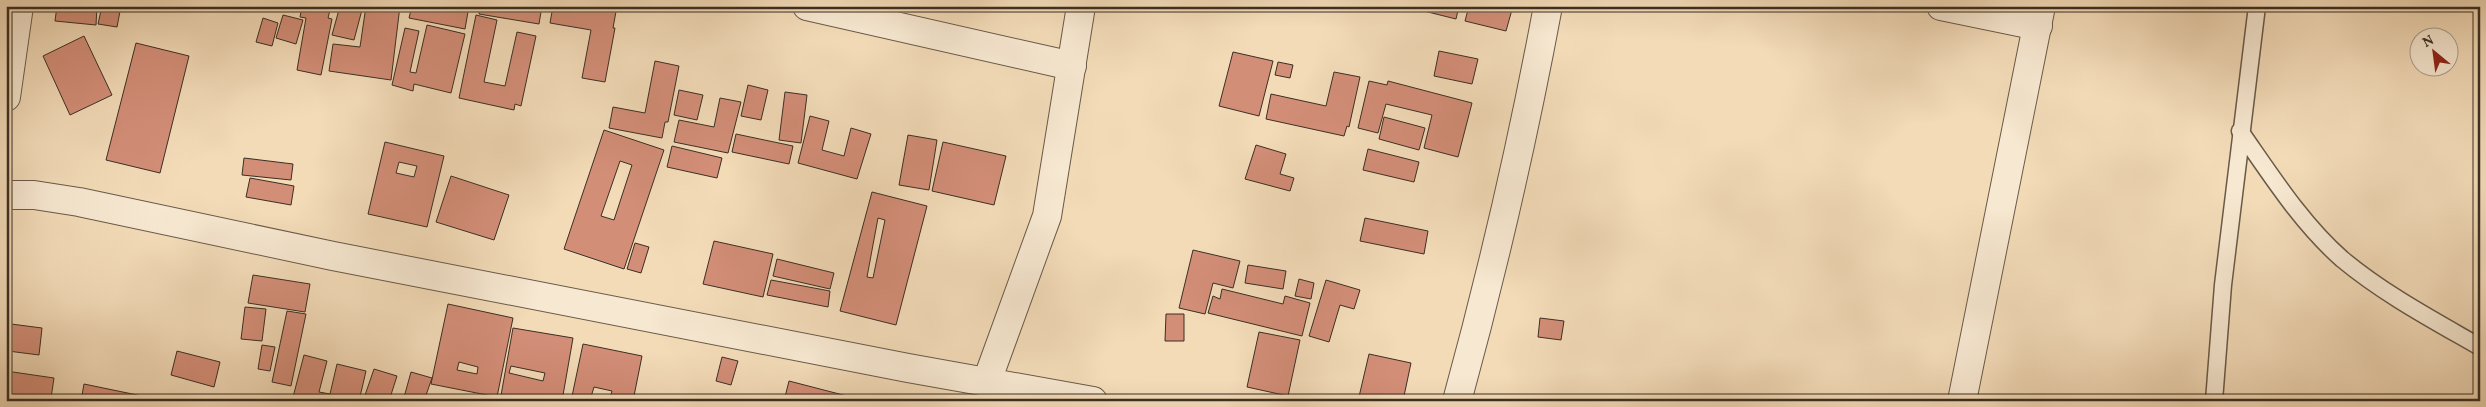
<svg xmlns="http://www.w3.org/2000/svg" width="2486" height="407" viewBox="0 0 2486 407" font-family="Vollkorn,serif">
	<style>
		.building { fill: #d38e78; stroke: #3b2f23; fill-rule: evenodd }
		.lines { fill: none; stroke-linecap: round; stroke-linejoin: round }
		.lane-casing { stroke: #695a48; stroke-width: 19 }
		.street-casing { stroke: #695a48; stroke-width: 30 }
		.lane { stroke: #f7e8d1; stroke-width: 16 }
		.street { stroke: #f7e8d1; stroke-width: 28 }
	</style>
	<rect width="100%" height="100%" fill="#f3dbb8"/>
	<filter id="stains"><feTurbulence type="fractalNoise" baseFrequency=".004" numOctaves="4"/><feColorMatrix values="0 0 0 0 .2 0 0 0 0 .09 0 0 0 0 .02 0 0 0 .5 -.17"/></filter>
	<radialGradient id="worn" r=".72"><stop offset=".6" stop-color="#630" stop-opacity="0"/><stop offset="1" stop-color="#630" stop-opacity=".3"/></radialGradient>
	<!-- building -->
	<g class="building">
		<polygon points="57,6 97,6 96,25 55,21"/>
		<polygon points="102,6 121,6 117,27 98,24"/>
		<polygon points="302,6 331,6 328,18 332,19 321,75 297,70 306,18 300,17"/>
		<polygon points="340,6 363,6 354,40 332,35"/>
		<polygon points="366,6 400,6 391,80 329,71 333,44 360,47"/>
		<polygon points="412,6 469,6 465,29 409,18"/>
		<polygon points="480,6 542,6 539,24 479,14"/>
		<polygon points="553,6 617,6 613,28 615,28 605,82 582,78 591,30 550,23"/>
		<polygon points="1404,6 1459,6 1456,19"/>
		<polygon points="1469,6 1513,6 1506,31 1465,21"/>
		<polygon points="283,15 303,20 296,44 276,38"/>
		<polygon points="476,15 497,20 484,82 505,86 517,32 536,36 521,106 515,104 514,110 459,98"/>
		<polygon points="263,18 278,23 272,46 256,42"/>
		<polygon points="427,25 465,34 451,93 414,84 413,91 392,85 405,28 419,31 410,72 416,73"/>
		<polygon points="84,36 112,95 70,115 43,56"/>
		<polygon points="136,43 189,56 160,173 106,160"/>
		<polygon points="1439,51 1478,59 1472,84 1434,76"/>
		<polygon points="1233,52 1273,61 1259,116 1219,106"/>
		<polygon points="655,61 679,66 668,122 665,122 662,138 609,128 613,107 645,113"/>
		<polygon points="1278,62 1293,65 1290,78 1275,75"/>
		<polygon points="1334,72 1360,77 1349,127 1347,126 1344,136 1266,119 1271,94 1326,106"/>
		<polygon points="1369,81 1387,85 1388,81 1472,103 1458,157 1424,148 1432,115 1386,104 1378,133 1358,128"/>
		<polygon points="748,85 768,90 761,120 741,116"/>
		<polygon points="679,90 703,95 697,120 674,115"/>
		<polygon points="785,92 807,95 801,143 779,140"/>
		<polygon points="720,98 741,102 728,153 674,142 679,120 714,127"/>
		<polygon points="810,116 829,121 822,150 844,156 851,128 871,134 857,179 798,163"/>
		<polygon points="1384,117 1425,128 1419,150 1379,139"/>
		<path d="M604,130L664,150L624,269L564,249ZM620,161L632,165L614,220L601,216Z"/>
		<polygon points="736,134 793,146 789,164 732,152"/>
		<polygon points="908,135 937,140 929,190 899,185"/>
		<path d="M385,142L444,156L427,227L368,214ZM399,162L417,166L414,177L396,173Z"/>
		<polygon points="943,142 1006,156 994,205 932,191"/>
		<polygon points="1256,145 1286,154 1280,174 1294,178 1290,191 1245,179"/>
		<polygon points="672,146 722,158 717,178 667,167"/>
		<polygon points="1368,149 1419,162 1414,182 1363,170"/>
		<polygon points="244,158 293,164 291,180 242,175"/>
		<polygon points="451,176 509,195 494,240 436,222"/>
		<polygon points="250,178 294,186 291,205 246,197"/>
		<path d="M872,192L927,206L896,325L840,311ZM878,218L885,220L873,278L867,277Z"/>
		<polygon points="1365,218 1428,231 1424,254 1360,241"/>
		<polygon points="714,241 773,254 763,297 703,284"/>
		<polygon points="635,243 649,247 641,273 627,269"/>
		<polygon points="1193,250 1240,261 1233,288 1213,283 1205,314 1179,308"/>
		<polygon points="777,259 834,273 830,289 773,276"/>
		<polygon points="1248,265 1286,271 1283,289 1245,283"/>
		<polygon points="253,275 310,284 305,312 248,303"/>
		<polygon points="1299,279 1314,283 1311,299 1295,296"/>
		<polygon points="771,280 830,291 828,307 767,295"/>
		<polygon points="1326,280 1360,290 1354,309 1340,305 1329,342 1309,336"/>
		<polygon points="1222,289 1283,304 1285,296 1310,303 1302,336 1208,313 1213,296 1220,299"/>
		<path d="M448,304L513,318L497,397L431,384ZM459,362L478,367L477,374L457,370Z"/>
		<polygon points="245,307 266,309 262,341 241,339"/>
		<polygon points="287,311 306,314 291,386 272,382"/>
		<polygon points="1166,314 1184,314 1184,341 1165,341"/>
		<polygon points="1540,318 1564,321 1561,340 1538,337"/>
		<polygon points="11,324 42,328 39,355 8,351"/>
		<path d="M513,328L573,338L562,401H500ZM511,366L545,373L543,381L509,373Z"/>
		<polygon points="1259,332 1300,340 1288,396 1247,387"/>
		<polygon points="583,344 642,356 633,401 609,401 612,391 594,387 591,397 604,401 571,401"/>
		<polygon points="262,345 275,347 270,371 258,369"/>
		<polygon points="177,351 220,362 214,387 171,375"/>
		<polygon points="1369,354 1411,363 1404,396 1412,397 1411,401 1358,401"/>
		<polygon points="304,355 327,361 319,392 330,394 337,364 366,371 359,401 292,401"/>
		<polygon points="722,357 738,361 731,385 716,381"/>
		<polygon points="374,369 397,376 389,401 363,401"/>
		<polygon points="6,371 54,378 51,398 63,401 6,397"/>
		<polygon points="411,372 432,378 424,401 403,401"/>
		<polygon points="789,381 847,396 846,401 784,401"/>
		<polygon points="84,384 142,396 141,401 81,401"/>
	</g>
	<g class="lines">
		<!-- lane casing -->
		<g class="lane-casing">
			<g id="lane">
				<path d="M2240,131C2271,175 2301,223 2342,259C2384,294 2433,320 2480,347"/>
				<polyline points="2214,401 2223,285 2257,6"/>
			</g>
		</g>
		<!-- street casing -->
		<g class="street-casing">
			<g id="street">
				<polyline points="807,6 1072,66"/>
				<polyline points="1941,6 2038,26"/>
				<polyline points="6,97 19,6"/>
				<polyline points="6,195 34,195 79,202 333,256 908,368 1093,401"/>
				<polyline points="987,381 1047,216 1081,6"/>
				<path d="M1457,401C1493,270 1523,140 1548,6"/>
				<polyline points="1962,401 2041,6"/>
			</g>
		</g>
		<!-- lane -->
		<use href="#lane" class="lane"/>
		<!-- street -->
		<use href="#street" class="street"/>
	</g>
	<!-- margin -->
	<rect width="2486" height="407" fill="none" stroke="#f3dbb8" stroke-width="25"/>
	<rect x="8" y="8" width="2471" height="392" fill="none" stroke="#3b2f23" stroke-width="2.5"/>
	<rect x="12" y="12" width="2461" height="382" fill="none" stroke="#3b2f23"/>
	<!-- north arrow -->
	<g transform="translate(2434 52) rotate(331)"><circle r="24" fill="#f7e8d1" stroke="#ac9e8b"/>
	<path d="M0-4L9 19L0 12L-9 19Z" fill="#8f2418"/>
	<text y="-8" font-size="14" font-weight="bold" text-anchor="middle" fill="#3b2f23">N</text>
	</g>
	<rect width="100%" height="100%" filter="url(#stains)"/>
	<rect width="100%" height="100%" fill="url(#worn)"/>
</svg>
